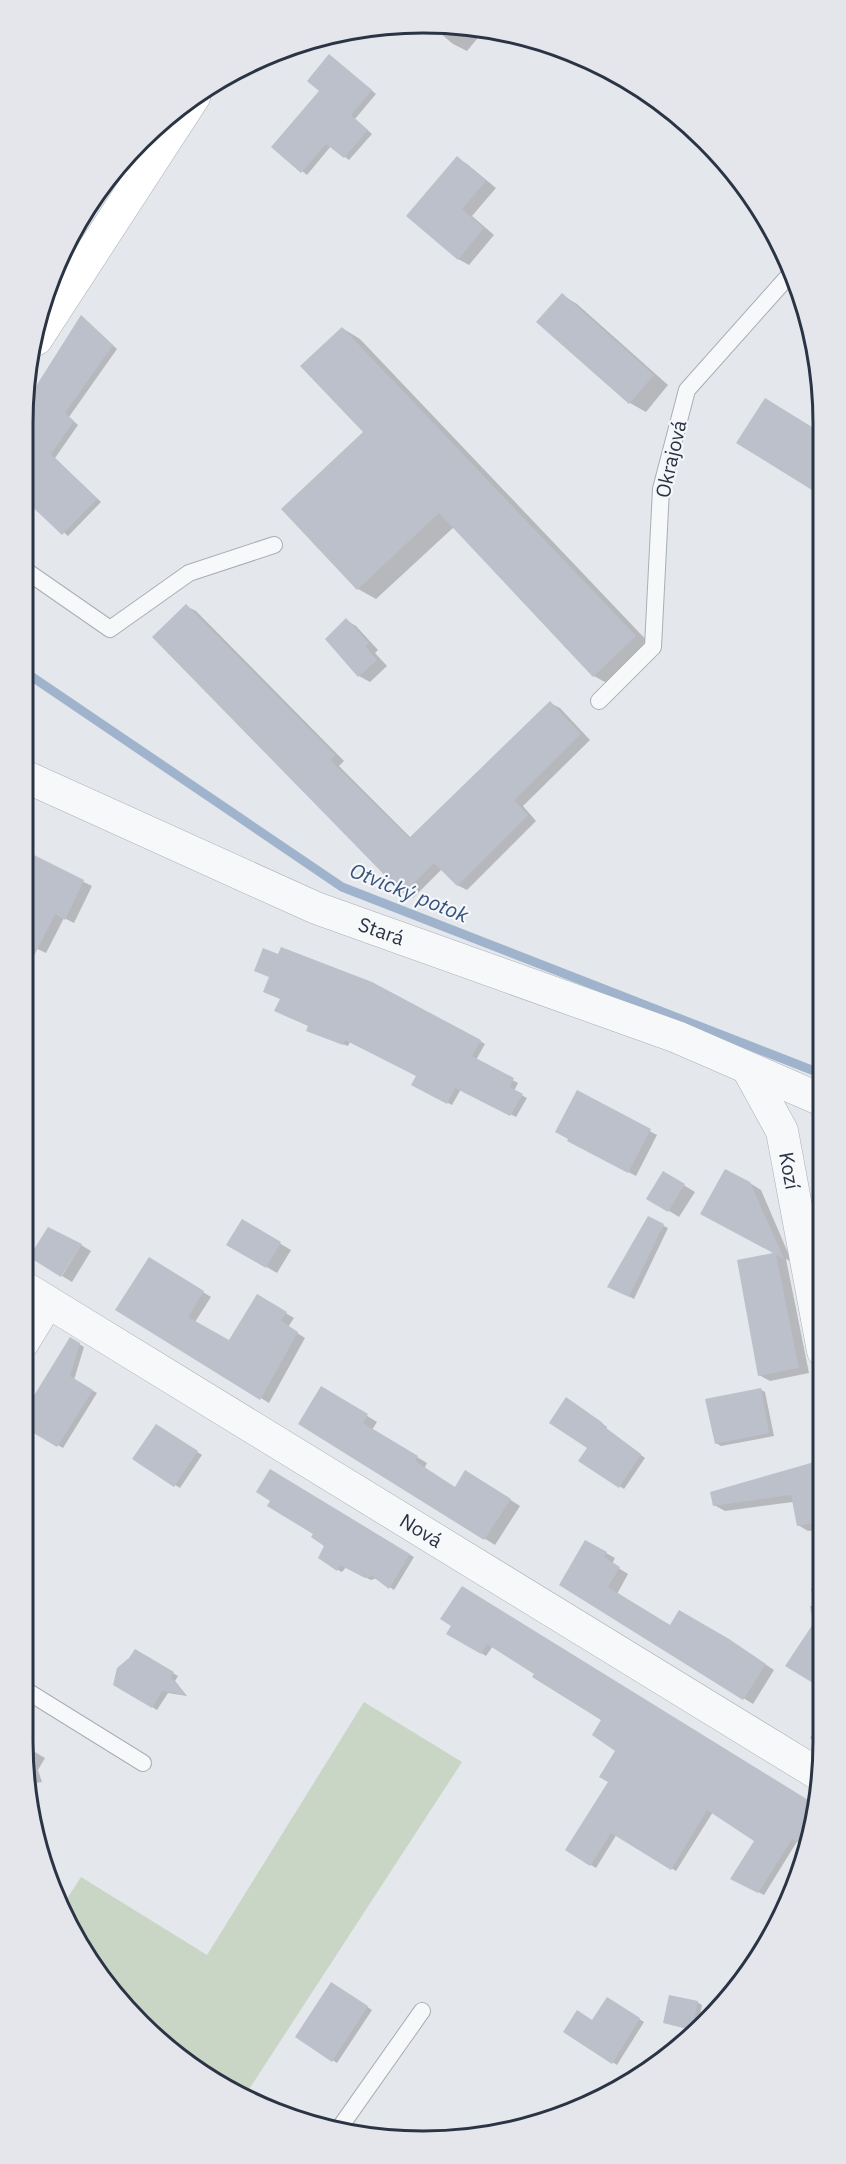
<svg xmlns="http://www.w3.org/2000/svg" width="846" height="2164" viewBox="0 0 846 2164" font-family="'IBM Plex Sans',sans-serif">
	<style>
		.green { fill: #c9d6c5 }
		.shadow { fill: #0003 }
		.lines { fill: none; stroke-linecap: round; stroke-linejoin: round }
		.stream { stroke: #9fb4cc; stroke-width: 9 }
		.building { fill: #bbc0ca }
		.service-casing { stroke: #a9aeb7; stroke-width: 18 }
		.minor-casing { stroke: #a9aeb7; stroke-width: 33 }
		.secondary-casing { stroke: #a9aeb7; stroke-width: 34 }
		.service { stroke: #f7f8fa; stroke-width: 16 }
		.minor { stroke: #f7f8fa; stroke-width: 32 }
		.secondary { stroke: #fff; stroke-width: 33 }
		.labels { text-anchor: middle; stroke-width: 4.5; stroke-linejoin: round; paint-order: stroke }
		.street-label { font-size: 20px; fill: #2b3445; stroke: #f4f6f9 }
		.water-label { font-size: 21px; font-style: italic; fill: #34527a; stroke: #f4f6f9 }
		.rim { fill: none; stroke: #2b3445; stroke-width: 3 }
	</style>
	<rect width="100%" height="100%" fill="#e4e7ec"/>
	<!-- green -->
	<polygon class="green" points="364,1702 462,1762 244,2097 223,2088 122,2005 76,1941 61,1908 81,1877 207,1955"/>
	<!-- shadow -->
	<g class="shadow">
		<polygon points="429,24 475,26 486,28 467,51 453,44"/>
		<polygon points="334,59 376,94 355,119 372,134 349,160 331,146 307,175 273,147 321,90"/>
		<polygon points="457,158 467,164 496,188 472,216 494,235 469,265 458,259"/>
		<polygon points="562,295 577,304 668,385 646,412 630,403 538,321"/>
		<polygon points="82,317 117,349 69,417 78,425 55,458 101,502 68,536 22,495"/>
		<polygon points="342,328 360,339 653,647 612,686 594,676 454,527 376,599 358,589 364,432"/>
		<polygon points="186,606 196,611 344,761 339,766 411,838 550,703 560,708 590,740 523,806 536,821 467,890 457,885 442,869 413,898 404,893"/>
		<polygon points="346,620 356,626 378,650 375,653 387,666 370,682 359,676"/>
		<polygon points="22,852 92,886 74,923 64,918 46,953 22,942"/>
		<polygon points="313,1033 480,1041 485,1044 476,1060 518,1083 514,1091 527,1098 516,1117 461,1089 452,1105 413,1085 418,1076 350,1042 348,1046"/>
		<polygon points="577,1092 657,1135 636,1176 576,1145"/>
		<polygon points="819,1152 822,1152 822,1168"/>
		<polygon points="664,1173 695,1192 679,1217 648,1198"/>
		<polygon points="750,1183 761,1190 792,1262 786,1259 809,1373 770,1381 759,1375 739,1261 777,1254"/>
		<polygon points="648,1218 668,1228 634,1299 614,1289"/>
		<polygon points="242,1221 291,1250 277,1273 228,1244"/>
		<polygon points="81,1245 91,1251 72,1282 62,1276"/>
		<polygon points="149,1259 211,1297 195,1322 229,1342 257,1296 294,1318 288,1327 305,1338 269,1403 117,1310"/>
		<polygon points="71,1339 84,1347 74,1380 97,1393 63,1448 22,1424"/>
		<polygon points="322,1388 377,1422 372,1430 427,1463 424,1469 456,1488 476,1478 520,1506 495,1545 300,1423"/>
		<polygon points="760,1389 765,1392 774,1436 721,1446 716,1443"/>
		<polygon points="571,1402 607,1427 606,1429 645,1458 624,1489 580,1461 589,1448"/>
		<polygon points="156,1426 202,1455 180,1488 134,1459"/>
		<polygon points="815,1459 823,1464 823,1529 808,1531 798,1525 793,1502 725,1511 714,1505 812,1464"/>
		<polygon points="271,1471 414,1557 394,1590 377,1578 371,1580 346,1567 342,1572 338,1570 326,1546 315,1533"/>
		<polygon points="586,1542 615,1558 612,1564 628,1574 617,1594 671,1626 738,1646 774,1670 753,1704 561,1585"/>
		<polygon points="823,1586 823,1678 811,1680 814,1626 810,1606 814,1606 811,1588"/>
		<polygon points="462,1588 813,1805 806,1845 798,1840 764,1895 732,1878 756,1840 713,1812 676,1871 617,1834 596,1868 567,1850 610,1782 617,1750 603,1720 493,1646 486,1656 449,1633 454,1625"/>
		<polygon points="136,1651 178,1676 175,1681 187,1696 168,1693 157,1710 115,1684"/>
		<polygon points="823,1716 824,1741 823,1746 810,1738"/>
		<polygon points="23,1745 45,1758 38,1770 42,1782 30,1784"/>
		<polygon points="332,1984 372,2010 337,2063 297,2037"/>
		<polygon points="607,1999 644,2022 617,2065 565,2032 593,2022"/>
		<polygon points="697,2002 702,2005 697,2031 665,2023"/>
	</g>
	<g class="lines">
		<!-- stream -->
		<polyline class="stream" points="22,670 342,887 822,1074"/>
	</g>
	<!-- building -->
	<g class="building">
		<polygon points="329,54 372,90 351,115 368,130 344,158 326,144 301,173 271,147 319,91 307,81"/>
		<polygon points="457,156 486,181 462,209 484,228 458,260 406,216"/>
		<polygon points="562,293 654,375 629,404 536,322"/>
		<polygon points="81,315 113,345 65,413 74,421 51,454 97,499 62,535 22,497 22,423 26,402"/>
		<polygon points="342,327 636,636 593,677 439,513 357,590 281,509 363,432 300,366"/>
		<polygon points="765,398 820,432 820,495 736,443"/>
		<polygon points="186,604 335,755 330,760 409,838 550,701 581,734 514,800 528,815 457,886 434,863 403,894 152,637"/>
		<polygon points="346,618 369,643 365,646 377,660 358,677 325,639"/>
		<polygon points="22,849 84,880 65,920 55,914 22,980"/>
		<polygon points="281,947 372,982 481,1040 472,1056 514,1078 510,1087 523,1094 510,1116 455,1088 447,1104 411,1085 416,1076 345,1040 343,1045 306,1031 308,1026 274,1011 280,999 263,992 269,977 254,971 263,948 278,954"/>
		<polygon points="577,1090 651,1129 628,1173 567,1141 568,1139 555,1132"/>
		<polygon points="725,1169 750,1182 784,1259 776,1255 799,1368 758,1376 737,1260 773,1253 700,1214"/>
		<polygon points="663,1171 685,1184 668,1212 646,1199"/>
		<polygon points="648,1216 664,1224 629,1297 607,1287"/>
		<polygon points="242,1219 281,1242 266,1268 226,1245"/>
		<polygon points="48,1227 82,1244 61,1277 29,1257"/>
		<polygon points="149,1257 204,1291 188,1317 229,1340 257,1294 287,1312 281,1321 298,1332 260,1400 115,1310"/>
		<polygon points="70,1337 80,1343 70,1376 93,1390 57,1447 22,1426 22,1415"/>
		<polygon points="321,1386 368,1414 363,1423 418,1456 415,1461 455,1487 465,1470 511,1499 484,1540 298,1424"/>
		<polygon points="761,1388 769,1433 715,1444 705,1399"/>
		<polygon points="566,1397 603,1423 602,1425 641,1454 619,1488 578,1461 587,1448 549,1423"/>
		<polygon points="156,1424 198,1451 174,1487 132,1459"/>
		<polygon points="814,1457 823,1521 797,1526 791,1495 713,1506 710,1492 811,1463"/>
		<polygon points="270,1469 410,1554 389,1589 372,1576 365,1578 340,1565 337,1571 318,1558 324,1546 311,1537 313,1534 267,1506 270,1501 256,1492"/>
		<polygon points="585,1540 607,1552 604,1557 620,1567 608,1587 670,1625 679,1610 729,1639 766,1664 743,1700 559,1585"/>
		<polygon points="462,1586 813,1803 806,1847 792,1839 758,1893 730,1879 754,1841 707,1810 671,1870 611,1833 590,1866 565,1850 608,1782 599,1777 615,1751 592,1735 601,1720 532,1677 534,1674 487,1644 481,1654 446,1634 451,1626 440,1619"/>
		<polygon points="823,1609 823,1689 785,1666"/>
		<polygon points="135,1649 174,1672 171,1677 185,1695 162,1691 152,1708 113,1685 117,1668 129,1658"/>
		<polygon points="331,1982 368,2006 332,2062 295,2037"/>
		<polygon points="669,1995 698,2001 692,2030 663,2023"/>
		<polygon points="607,1997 640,2018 612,2064 563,2032 577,2010 592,2020"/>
	</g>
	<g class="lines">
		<!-- service casing -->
		<g class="service-casing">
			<g id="service">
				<polyline points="22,568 110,629 189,573 274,545"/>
				<polyline points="599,701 653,647 661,489 687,390 793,271"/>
				<polyline points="22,1688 143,1763"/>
				<polyline points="338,2130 422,2011"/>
			</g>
		</g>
		<!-- minor casing -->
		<g class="minor-casing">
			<g id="minor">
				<path id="s1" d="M22,775L316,908L677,1037L822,1100"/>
				<path id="s2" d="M748,1069L782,1131L823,1351"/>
				<path id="s3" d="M22,1286L818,1774"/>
				<polyline points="22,1344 48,1302"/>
			</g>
		</g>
		<!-- secondary casing -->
		<g class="secondary-casing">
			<polyline id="secondary" points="36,339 194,96"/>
		</g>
		<!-- service -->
		<use href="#service" class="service"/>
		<!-- minor -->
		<use href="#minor" class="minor"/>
		<!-- secondary -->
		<use href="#secondary" class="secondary"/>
	</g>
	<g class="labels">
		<!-- street labels -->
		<g class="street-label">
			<text transform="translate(671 459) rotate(-77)" y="7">Okrajová</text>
			<text dy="7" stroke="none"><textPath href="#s1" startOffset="392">Stará</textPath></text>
			<text dy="7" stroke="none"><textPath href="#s2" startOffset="111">Kozí</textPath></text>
			<text dy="7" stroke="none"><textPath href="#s3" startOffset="468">Nová</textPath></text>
		</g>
		<!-- water labels -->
		<g class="water-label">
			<text transform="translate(409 893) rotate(22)" y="7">Otvický potok</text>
		</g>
	</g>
	<!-- crop -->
	<path d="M0 0H846V2164H0ZM423 33H423A390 390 0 0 1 813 423V1741A390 390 0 0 1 423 2131H423A390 390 0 0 1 33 1741V423A390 390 0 0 1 423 33Z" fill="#e4e6eb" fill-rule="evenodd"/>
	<path class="rim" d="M423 33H423A390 390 0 0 1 813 423V1741A390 390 0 0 1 423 2131H423A390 390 0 0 1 33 1741V423A390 390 0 0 1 423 33Z"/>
</svg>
